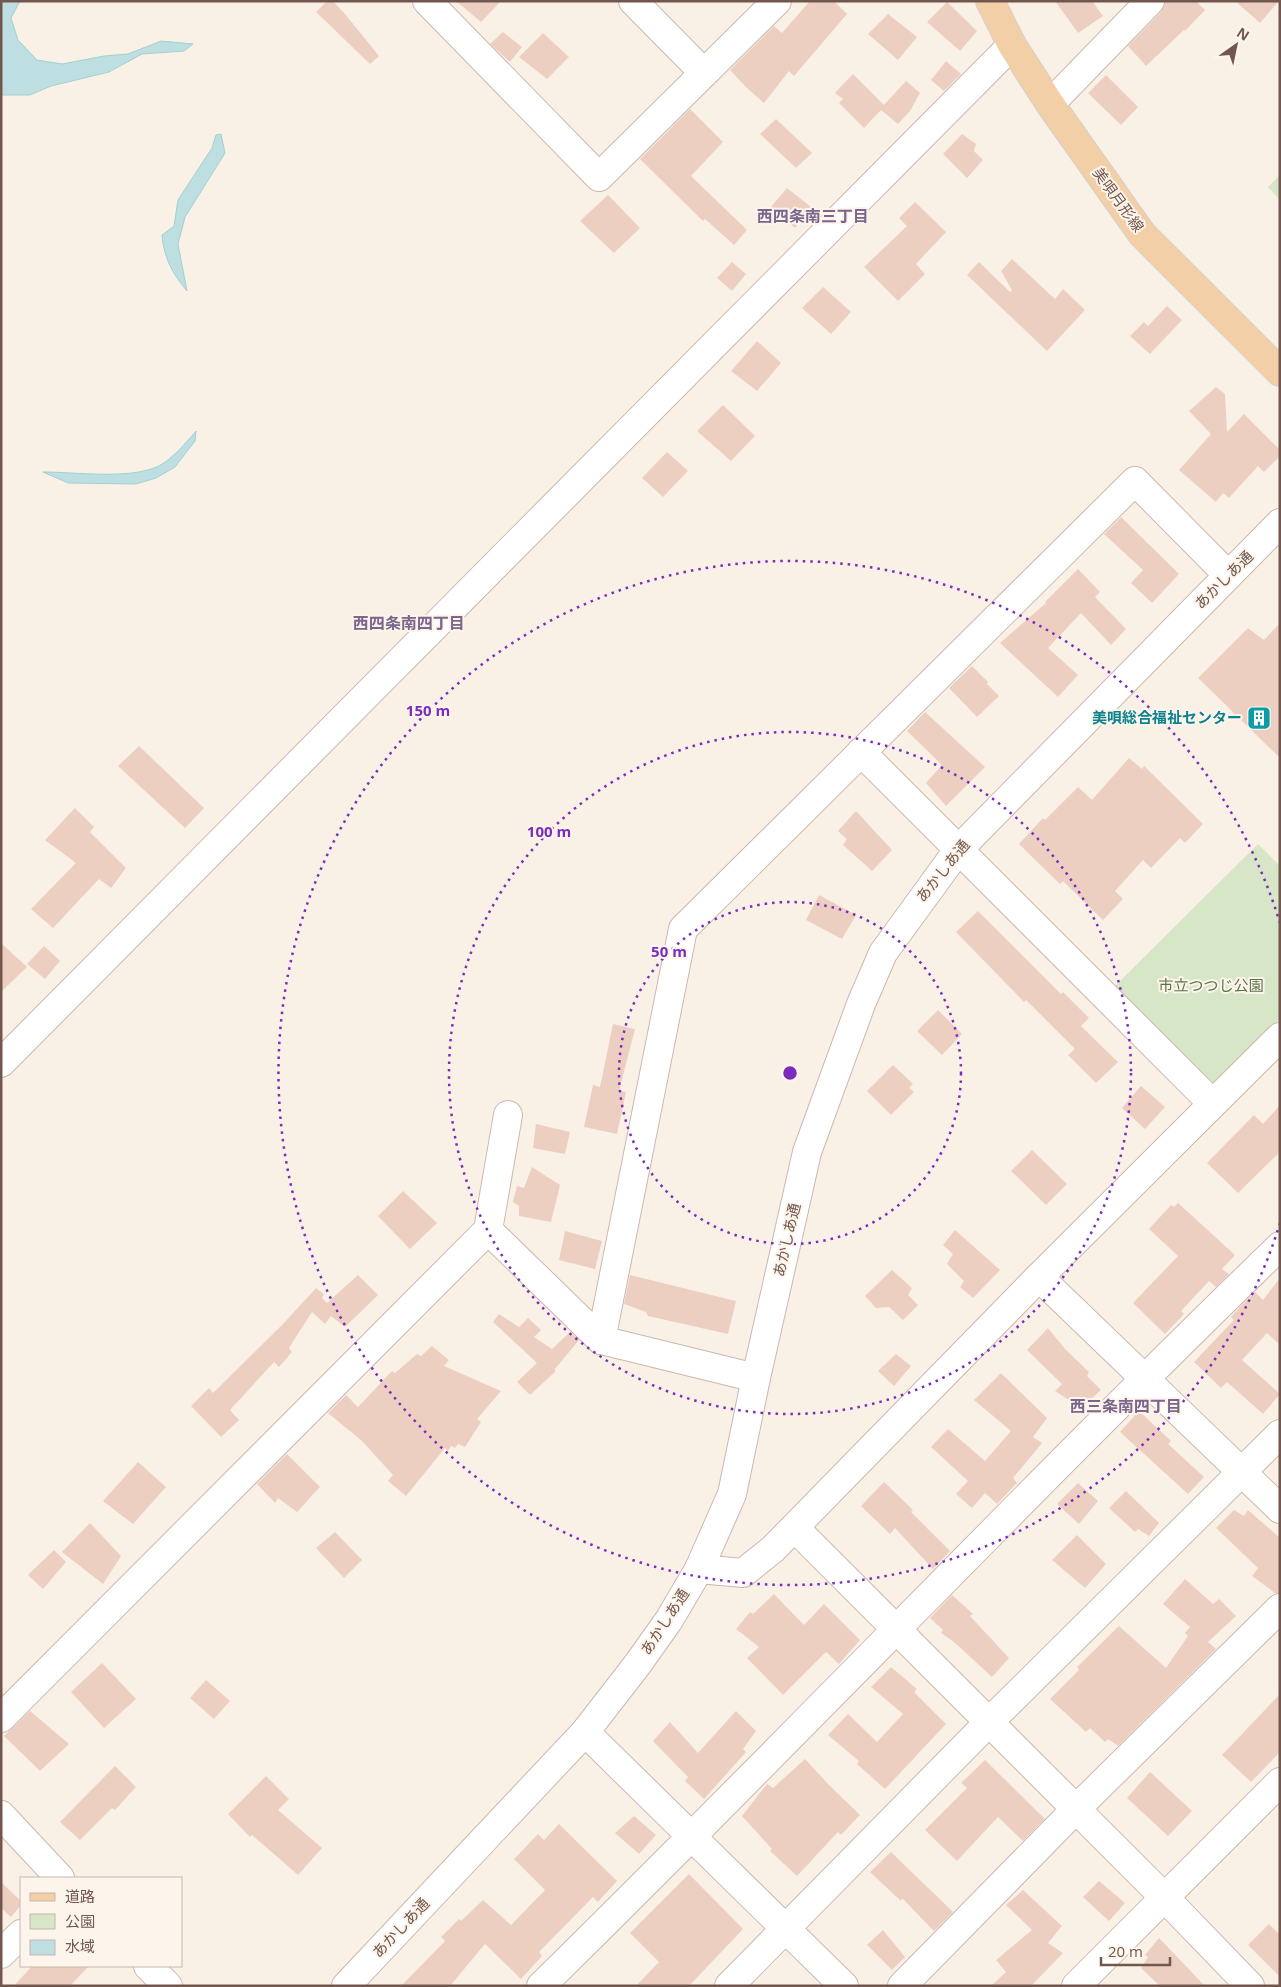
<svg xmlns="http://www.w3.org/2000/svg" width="1281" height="1987" viewBox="0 0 1281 1987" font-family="'Open Sans','Noto Sans JP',sans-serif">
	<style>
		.green { fill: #d6e6c6 }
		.water { fill: #bddfe2; stroke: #a4cfd2 }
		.building { fill: #edcfc1 }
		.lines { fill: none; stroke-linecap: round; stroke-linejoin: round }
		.minor-casing { stroke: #cbb8ae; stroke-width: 30 }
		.major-casing { stroke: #d7d0cd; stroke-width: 30 }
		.minor { stroke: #fff; stroke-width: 28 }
		.major { stroke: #f2cfa6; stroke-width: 28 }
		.ring { fill: none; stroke: #7b2cbf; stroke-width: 2.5; stroke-dasharray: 2.5 5 }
		.labels { text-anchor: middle; stroke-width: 4; stroke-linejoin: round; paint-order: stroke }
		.street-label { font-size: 15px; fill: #71574e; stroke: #fdf5ec }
		.culture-label { font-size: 15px; font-weight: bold; fill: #0d838f; stroke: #fdf5ec; text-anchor: end }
		.park-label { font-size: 15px; fill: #587647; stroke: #fdf5ec }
		.neighbourhood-label { font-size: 16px; font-weight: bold; fill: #7c668d; stroke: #fdf5ec }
		.centre { fill: #7b2cbf; stroke: #fdf5ec; stroke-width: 2.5 }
		.ring-label { font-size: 15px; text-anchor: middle; font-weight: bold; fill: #7b2cbf; stroke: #fdf5ec; stroke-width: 4; stroke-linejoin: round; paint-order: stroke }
	</style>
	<rect width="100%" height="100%" fill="#faf1e6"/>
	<!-- green -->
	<g class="green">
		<polygon points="1280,175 1280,200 1268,187"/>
		<polygon points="1258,844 1280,866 1280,1019 1214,1084 1114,987"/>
	</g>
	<!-- water -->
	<g class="water">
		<polygon points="1,1 20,1 11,18 18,40 37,60 62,64 104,56 128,54 161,41 193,44 184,51 142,54 109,72 51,86 30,95 1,95"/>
		<path d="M221,134L225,153L185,217L178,244L187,291C172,273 164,258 162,235L174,226L178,200L212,148L216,135Z"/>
		<path d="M196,431L195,441L175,467L156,478L136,484L68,483L43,472C77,472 129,480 159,466C173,458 185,444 196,431Z"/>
	</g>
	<!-- building -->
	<g class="building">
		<polygon points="327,1 333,1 345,14 379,56 370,64 316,12"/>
		<polygon points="456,1 501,1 481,22"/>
		<polygon points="810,1 834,1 847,14 794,76 789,71 764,103 748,89 730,70 774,26 782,33"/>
		<polygon points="1055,1 1092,1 1103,16 1078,33"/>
		<polygon points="1166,1 1196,1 1205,10 1185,31 1184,30 1146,66 1128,46 1161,12"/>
		<polygon points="1235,1 1279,1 1260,23"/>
		<polygon points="947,2 977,31 960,51 927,22"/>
		<polygon points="888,14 917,37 898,60 868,34"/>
		<polygon points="503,32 522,47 510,62 490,44"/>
		<polygon points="543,33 569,57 547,79 519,57"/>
		<polygon points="946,61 961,74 944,91 931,80"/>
		<polygon points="853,74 884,105 906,81 920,93 910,111 898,124 881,110 864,128 839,103 843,99 835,93"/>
		<polygon points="1106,75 1138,107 1121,125 1088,93"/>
		<polygon points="690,109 723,142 691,176 747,230 734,245 705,219 703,221 640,159"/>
		<polygon points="776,119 812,153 796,168 760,134"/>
		<polygon points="962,134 976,144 974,151 983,160 967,178 943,154"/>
		<polygon points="787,188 811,207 795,228 770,208"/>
		<polygon points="608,195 640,228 614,253 580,221"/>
		<polygon points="915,202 946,232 916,264 925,274 898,301 864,267 907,226 899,218"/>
		<polygon points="1012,259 1055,299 1063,289 1085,310 1047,351 967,275 979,262 1010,292 1012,290 1001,271"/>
		<polygon points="732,262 746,274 732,291 717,278"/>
		<polygon points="823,287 851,312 831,334 802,308"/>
		<polygon points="1167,306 1182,320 1150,354 1130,336 1144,322 1148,326"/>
		<polygon points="757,341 781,363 757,391 731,371"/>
		<polygon points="1216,387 1225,394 1227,432 1244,414 1280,450 1280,456 1264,472 1258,466 1229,498 1223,493 1216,502 1179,470 1211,434 1189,411"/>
		<polygon points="723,405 755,436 731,461 697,431"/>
		<polygon points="667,452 688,471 663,497 642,478"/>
		<polygon points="1121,517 1179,574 1152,603 1131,583 1143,570 1104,534"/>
		<polygon points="1078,569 1100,592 1095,597 1126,629 1111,645 1081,613 1048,648 1078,675 1058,697 1000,643 1046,603 1045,602"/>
		<polygon points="1280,623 1280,758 1198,678 1248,628 1264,640"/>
		<polygon points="972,666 988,682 987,684 999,696 977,717 949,688"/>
		<polygon points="925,712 985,767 946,806 926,783 942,765 907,731"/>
		<polygon points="139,746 204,808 185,828 118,766"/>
		<polygon points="1129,758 1142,769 1144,766 1203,824 1185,843 1180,838 1151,868 1143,860 1115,891 1123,899 1103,920 1063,881 1060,884 1019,844 1043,818 1045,820 1078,787 1092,800"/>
		<polygon points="75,808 94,827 90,832 126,868 111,888 99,879 53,928 31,909 76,863 45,840"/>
		<polygon points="856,811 892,850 872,871 843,845 847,839 838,831"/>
		<polygon points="819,895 856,915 842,939 806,920"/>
		<polygon points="978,911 1061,994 1063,992 1089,1018 1081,1026 1118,1062 1096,1083 1068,1055 1075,1049 1026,1000 1024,1002 956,932"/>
		<polygon points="1,943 27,967 1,992"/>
		<polygon points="44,946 60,961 45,979 27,964"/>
		<polygon points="938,1010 962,1034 942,1055 917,1031"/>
		<polygon points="613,1024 635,1029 619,1091 626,1092 617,1134 584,1127 593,1085 600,1087"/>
		<polygon points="893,1065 913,1084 909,1088 914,1092 891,1115 867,1091"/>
		<polygon points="1141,1086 1165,1107 1145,1129 1122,1108"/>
		<polygon points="1280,1105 1280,1152 1238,1193 1207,1163 1254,1115 1263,1124"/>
		<polygon points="536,1124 570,1132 565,1154 533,1148"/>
		<polygon points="1032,1150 1067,1184 1046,1205 1011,1171"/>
		<polygon points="532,1167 560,1185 551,1222 519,1216 519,1206 513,1202 517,1186 524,1188"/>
		<polygon points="403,1191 437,1223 410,1249 378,1216"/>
		<polygon points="1178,1203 1235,1255 1222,1269 1229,1274 1216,1287 1209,1281 1181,1311 1184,1314 1165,1334 1133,1303 1178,1256 1149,1229 1171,1205 1174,1207"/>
		<polygon points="955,1230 1000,1270 973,1298 960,1287 964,1281 947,1264 953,1254 943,1245"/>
		<polygon points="565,1231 602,1241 595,1269 559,1260"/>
		<polygon points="892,1270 912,1288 908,1295 918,1305 903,1320 889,1307 876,1308 865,1296"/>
		<polygon points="358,1275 378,1295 345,1327 331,1316 325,1324 312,1312 289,1348 292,1352 279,1367 274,1362 230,1410 239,1420 221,1437 191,1406 209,1388 213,1393 283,1324 316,1288 324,1294 322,1298 327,1303"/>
		<polygon points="630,1275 736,1301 728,1334 648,1316 646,1312 624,1304"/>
		<polygon points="1280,1278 1280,1345 1267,1333 1242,1360 1280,1394 1263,1414 1227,1382 1221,1388 1194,1362 1234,1320 1231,1317 1239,1308 1255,1292 1263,1300"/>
		<polygon points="499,1314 519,1327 528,1318 541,1330 534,1337 552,1349 570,1332 579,1340 555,1369 555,1372 530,1395 517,1382 537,1363 493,1322"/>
		<polygon points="1048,1328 1065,1349 1089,1372 1087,1376 1101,1390 1081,1408 1055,1391 1062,1384 1027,1350"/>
		<polygon points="432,1346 449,1360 444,1366 501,1391 477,1419 481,1422 465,1447 458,1444 455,1448 451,1446 448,1451 445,1448 406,1496 388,1481 393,1475 362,1441 328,1413 346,1395 358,1407 392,1371 395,1373 417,1354 421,1356"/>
		<polygon points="896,1354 911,1366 894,1386 878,1371"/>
		<polygon points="1001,1373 1047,1418 1033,1437 1042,1443 1013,1478 1017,1483 997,1504 985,1493 972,1508 956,1494 968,1481 931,1447 948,1429 985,1461 1011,1431 974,1400"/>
		<polygon points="1139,1411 1171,1441 1168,1444 1204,1477 1188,1494 1120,1432"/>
		<polygon points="287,1454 320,1487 297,1512 278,1498 275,1503 257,1484"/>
		<polygon points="138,1462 166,1487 133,1524 103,1501"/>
		<polygon points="884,1482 913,1510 911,1512 950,1551 933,1569 895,1528 890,1534 861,1506"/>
		<polygon points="1078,1483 1098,1501 1079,1524 1057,1504"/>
		<polygon points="1126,1491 1159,1523 1149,1536 1138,1529 1135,1532 1109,1508"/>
		<polygon points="1234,1510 1244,1516 1248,1510 1280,1538 1280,1593 1275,1593 1252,1576 1258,1568 1216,1528"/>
		<polygon points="90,1523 121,1556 103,1584 62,1552"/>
		<polygon points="335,1532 362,1560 344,1578 316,1548"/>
		<polygon points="1077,1535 1106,1564 1085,1588 1052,1560"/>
		<polygon points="54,1550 66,1562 43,1589 28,1575"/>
		<polygon points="1185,1579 1213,1604 1219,1599 1236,1616 1208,1642 1216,1649 1118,1746 1108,1739 1105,1742 1090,1728 1086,1732 1050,1699 1079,1670 1077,1667 1119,1626 1166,1668 1188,1636 1185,1633 1190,1627 1163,1604"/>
		<polygon points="774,1594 804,1625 824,1604 860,1640 839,1664 826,1652 783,1695 747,1658 759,1647 736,1629 750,1612 753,1614"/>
		<polygon points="952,1595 973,1614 970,1616 1009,1658 992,1677 954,1642 941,1633 943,1630 930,1618"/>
		<polygon points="102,1663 136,1699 104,1728 71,1692"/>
		<polygon points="891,1667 917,1689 914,1692 946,1724 885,1789 857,1764 859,1761 828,1735 848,1714 877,1742 903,1714 871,1687"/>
		<polygon points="206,1680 230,1701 214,1719 190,1698"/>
		<polygon points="1280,1694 1280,1752 1251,1782 1222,1755"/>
		<polygon points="30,1711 69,1744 40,1771 4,1736"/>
		<polygon points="736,1711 756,1731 743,1749 746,1752 704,1799 685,1781 688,1777 653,1741 670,1722 698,1753"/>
		<polygon points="805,1759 829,1785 860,1815 841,1835 838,1832 797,1876 770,1851 772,1849 742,1816 767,1784 773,1788"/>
		<polygon points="985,1760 1045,1819 1023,1841 998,1817 957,1861 925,1830 967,1788 961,1783"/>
		<polygon points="115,1766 136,1787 115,1810 112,1808 80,1840 60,1822"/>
		<polygon points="1150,1772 1192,1811 1168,1836 1127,1798"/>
		<polygon points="266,1776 289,1799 278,1810 322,1848 298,1875 252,1835 250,1837 228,1814"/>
		<polygon points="634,1816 656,1835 639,1854 615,1833"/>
		<polygon points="559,1824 617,1881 598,1902 593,1897 539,1952 542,1956 521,1979 485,1944 450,1986 401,1986 445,1941 441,1937 459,1919 461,1921 483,1900 511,1925 545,1890 514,1859 538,1834 544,1840"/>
		<polygon points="891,1852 953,1912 934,1931 902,1898 901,1901 870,1872"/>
		<polygon points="689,1874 743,1929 689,1986 636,1986 659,1962 630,1933"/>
		<polygon points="1099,1881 1125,1903 1109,1921 1083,1897"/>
		<polygon points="1,1882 21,1901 21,1905 11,1917 1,1908"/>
		<polygon points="1023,1890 1062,1926 1048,1943 1063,1953 1031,1986 991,1986 1006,1972 996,1960 1032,1930 1006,1905"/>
		<polygon points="1269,1924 1280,1935 1280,1977 1248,1945"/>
		<polygon points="883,1930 905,1957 892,1970 867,1945"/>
		<polygon points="1159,1938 1205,1986 1160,1986 1141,1968 1148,1957 1145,1955"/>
		<polygon points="32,1966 89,1966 70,1986 14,1986"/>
	</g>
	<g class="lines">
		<!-- minor casing -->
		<g class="minor-casing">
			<g id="minor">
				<polyline points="427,1 599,177 777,1"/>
				<polyline points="633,1 704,73"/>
				<polyline points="1050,104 1150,1"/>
				<polyline points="861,752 1212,1103"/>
				<polyline points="1,1063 1012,45"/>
				<polyline points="508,1115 488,1230 601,1340"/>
				<polyline points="1039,1277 1280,1509"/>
				<polyline points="756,1378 601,1340 683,929 1135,481 1228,575"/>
				<polyline points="795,1528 1164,1897 1250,1986"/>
				<polyline points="699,1569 743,1573 773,1549 1039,1277 1280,1037"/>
				<polyline points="1,1718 488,1230"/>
				<polyline points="585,1732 844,1986"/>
				<polyline points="1,1815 60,1878"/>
				<polyline points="1,1954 21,1934"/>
				<polyline points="148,1966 168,1986"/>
				<polyline points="346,1986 585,1732 637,1665 669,1620 699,1569 732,1494 756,1378 807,1152 861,1004 883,953 958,850 1280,523"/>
				<path d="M541,1986C790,1742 1029,1489 1280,1246"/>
				<polyline points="729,1986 989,1722 1280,1434"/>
				<polyline points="902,1986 1076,1809 1280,1608"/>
				<polyline points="1076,1986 1280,1782"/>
			</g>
		</g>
		<!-- major casing -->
		<g class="major-casing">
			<polyline id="major" points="990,1 1012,45 1050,104 1142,234 1280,372"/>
		</g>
		<!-- minor -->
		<use href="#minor" class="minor"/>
		<!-- major -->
		<use href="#major" class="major"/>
	</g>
	<!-- distance rings -->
	<g class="ring">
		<circle cx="790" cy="1073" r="171"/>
		<circle cx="790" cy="1073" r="341"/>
		<path d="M1280 1223A512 512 0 1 1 1280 923"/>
	</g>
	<!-- icons -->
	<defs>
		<g id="building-square" transform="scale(1.25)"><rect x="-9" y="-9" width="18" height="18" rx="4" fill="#0f9aa8" stroke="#fdf5ec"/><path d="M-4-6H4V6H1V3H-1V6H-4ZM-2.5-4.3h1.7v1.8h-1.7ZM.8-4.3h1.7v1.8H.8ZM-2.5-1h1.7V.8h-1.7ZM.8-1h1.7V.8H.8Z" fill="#fff"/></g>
	</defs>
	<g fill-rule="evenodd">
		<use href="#building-square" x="1259" y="718"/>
	</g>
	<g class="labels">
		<!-- street labels -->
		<g class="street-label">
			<text transform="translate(1118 200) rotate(54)" y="5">美唄月形線</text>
			<text transform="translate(1224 580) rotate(-45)" y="5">あかしあ通</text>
			<text transform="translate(943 871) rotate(-51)" y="5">あかしあ通</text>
			<text transform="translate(787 1240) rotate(-77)" y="5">あかしあ通</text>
			<text transform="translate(665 1622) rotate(-57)" y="5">あかしあ通</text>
			<text transform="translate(401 1928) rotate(-47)" y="5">あかしあ通</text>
		</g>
		<!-- culture labels -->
		<g class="culture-label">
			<text x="1242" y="723">美唄総合福祉センター</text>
		</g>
		<!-- park labels -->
		<g class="park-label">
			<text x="1211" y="991">市立つつじ公園</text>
		</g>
		<!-- neighbourhood labels -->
		<g class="neighbourhood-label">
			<text x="813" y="222">西四条南三丁目</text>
			<text x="409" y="629">西四条南四丁目</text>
			<text x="1126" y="1412">西三条南四丁目</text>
		</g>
	</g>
	<circle cx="790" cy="1073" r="8" class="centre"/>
	<g class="ring-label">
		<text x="428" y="716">150 m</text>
		<text x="549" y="837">100 m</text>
		<text x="669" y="957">50 m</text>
	</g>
	<!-- border -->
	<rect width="1281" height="1987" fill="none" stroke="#71574e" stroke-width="5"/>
	<!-- legend -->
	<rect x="20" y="1877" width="162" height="90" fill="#fdf5ec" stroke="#c5b6ad"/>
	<rect x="30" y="1893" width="25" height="8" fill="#f2cfa6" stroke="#c5b6ad"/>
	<text x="65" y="1902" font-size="15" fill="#71574e">道路</text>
	<rect x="30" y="1914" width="25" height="15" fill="#d6e6c6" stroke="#c5b6ad"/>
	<text x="65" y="1927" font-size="15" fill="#71574e">公園</text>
	<rect x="30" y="1940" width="25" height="15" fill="#bddfe2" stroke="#c5b6ad"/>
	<text x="65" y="1952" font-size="15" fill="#71574e">水域</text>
	<!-- north arrow -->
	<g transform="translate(1236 45) rotate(33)" stroke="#fdf5ec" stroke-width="4" paint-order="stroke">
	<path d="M0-4L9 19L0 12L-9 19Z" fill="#71574e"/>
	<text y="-8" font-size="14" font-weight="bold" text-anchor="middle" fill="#71574e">N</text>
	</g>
	<!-- scale -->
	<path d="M1101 1957v8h69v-8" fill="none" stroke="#71574e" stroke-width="2.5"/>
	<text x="1108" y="1957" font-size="15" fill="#71574e" stroke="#fdf5ec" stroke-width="4" paint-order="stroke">20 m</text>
</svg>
